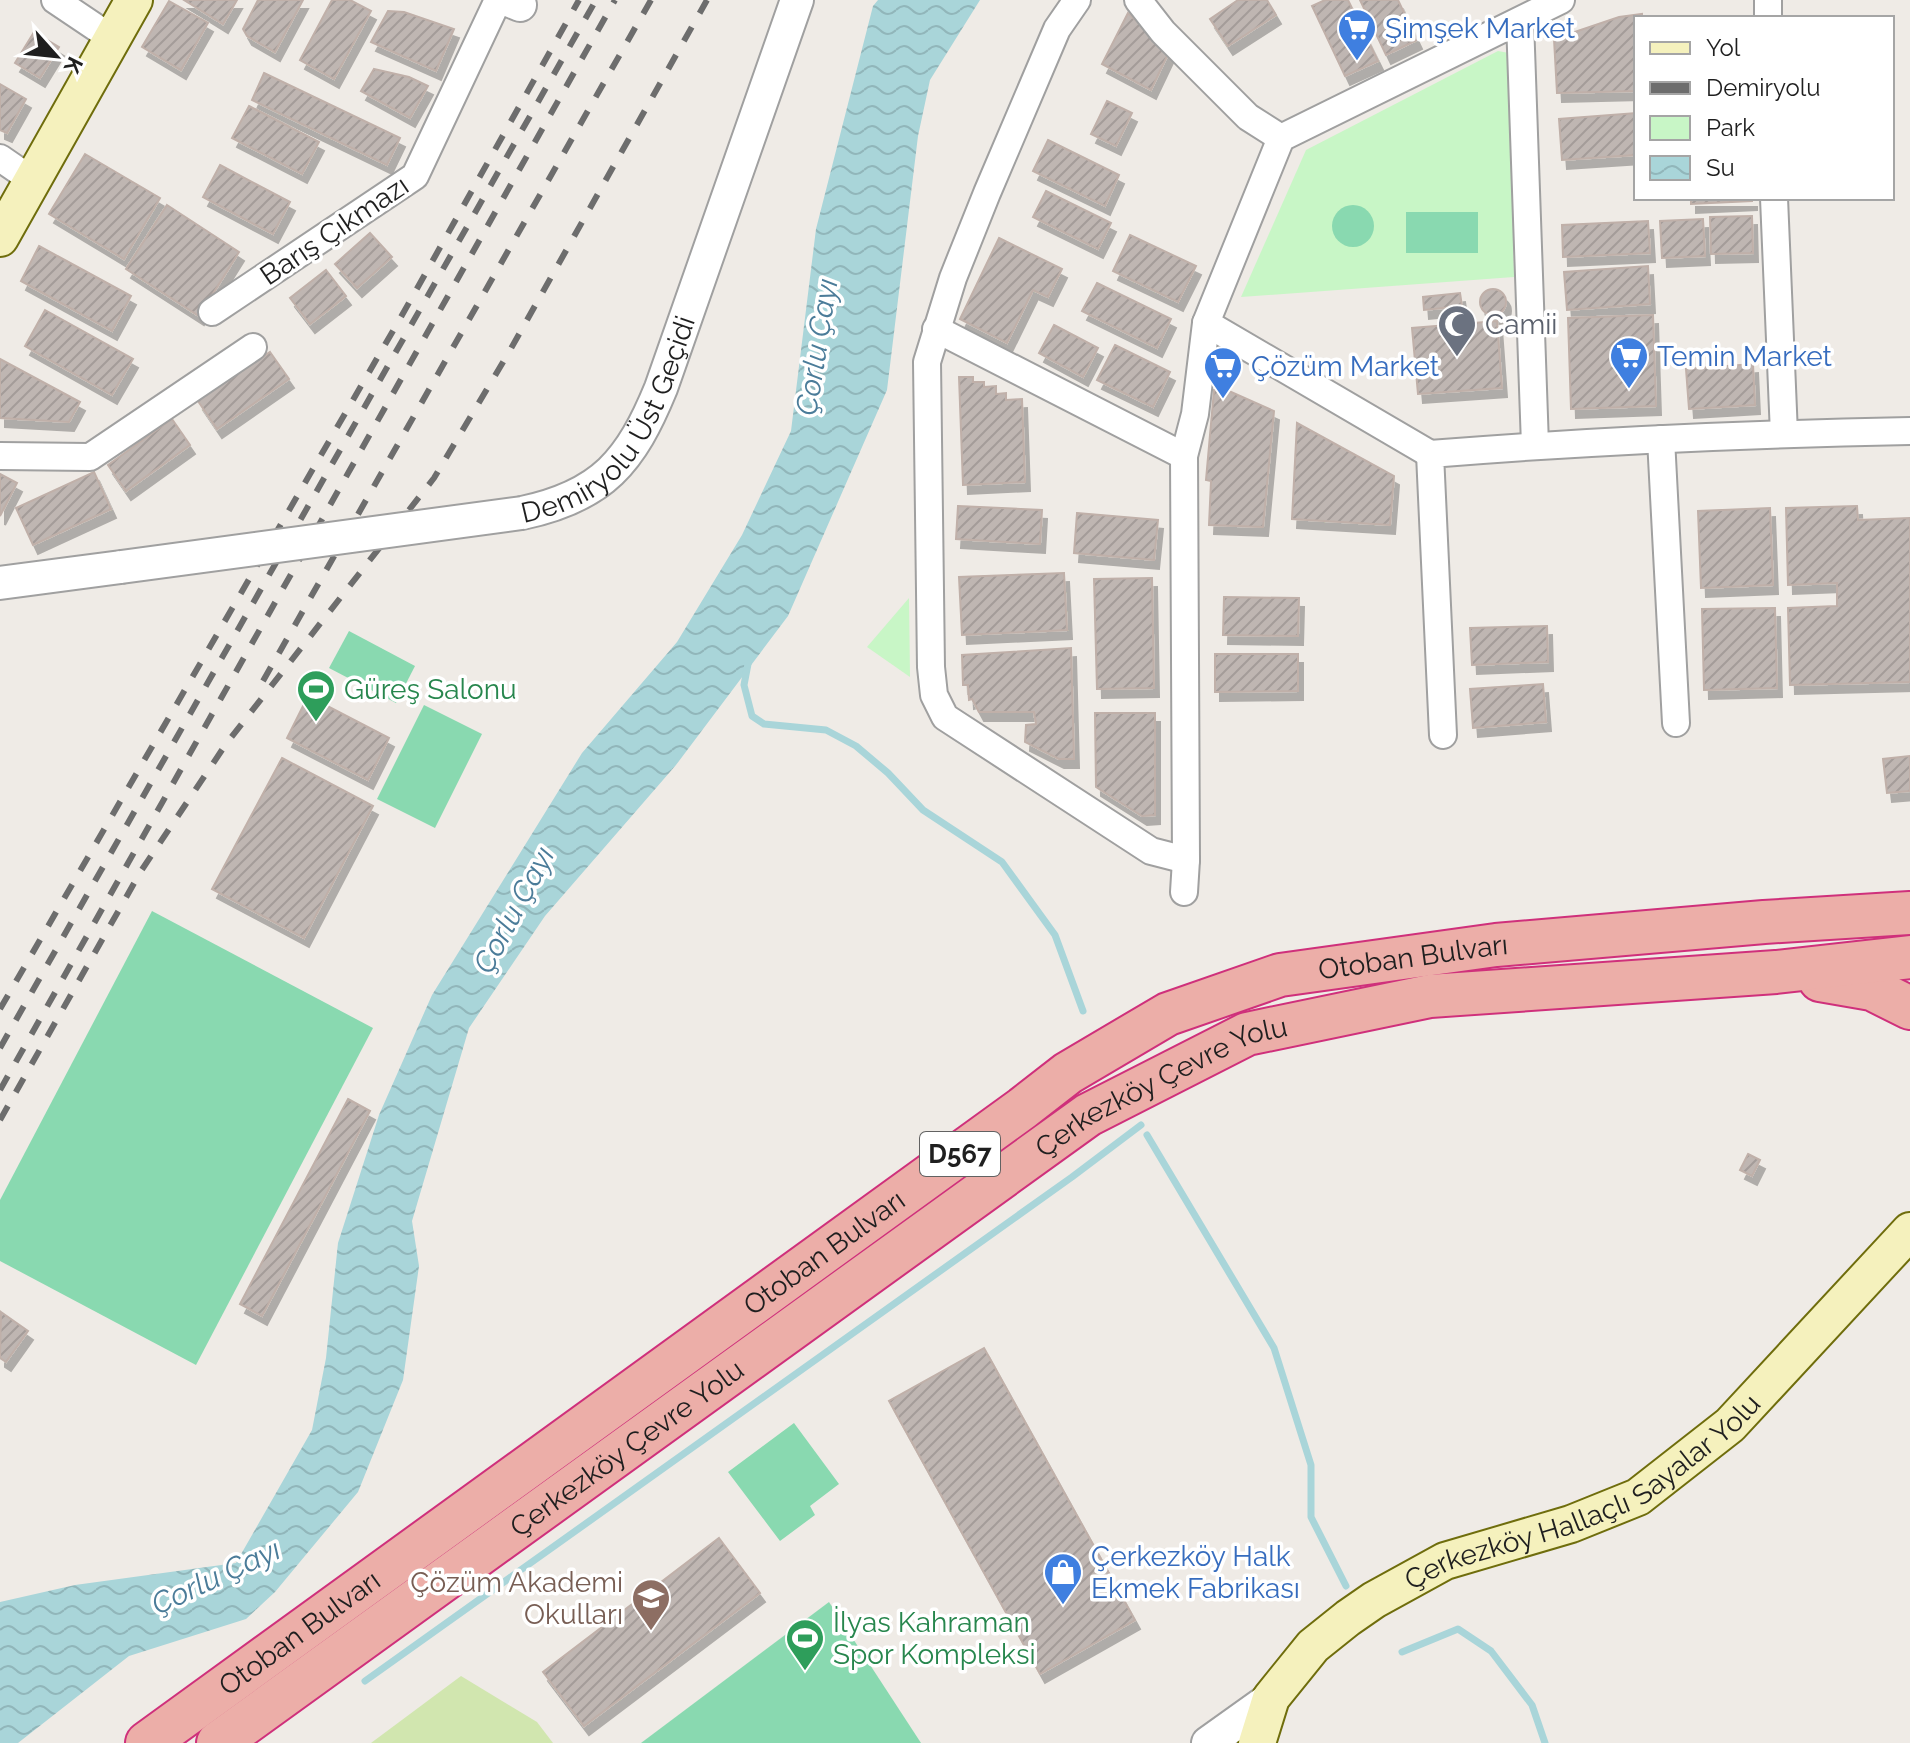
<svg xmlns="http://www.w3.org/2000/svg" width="1910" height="1743" viewBox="0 0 1910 1743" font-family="Raleway,sans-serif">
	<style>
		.grass { fill: #d1e6af }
		.park { fill: #c8f6c6 }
		.pitch { fill: #89d9b0 }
		.water { fill: url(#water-waves) }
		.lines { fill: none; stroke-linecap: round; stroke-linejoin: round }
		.stream { stroke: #a9d5d9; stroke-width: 7 }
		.building { fill: url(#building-hatch); stroke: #c0b0a9; stroke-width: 2; filter: url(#shadow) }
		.minor-casing { stroke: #a0a0a0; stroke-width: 30 }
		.tertiary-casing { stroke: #a0a0a0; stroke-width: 36 }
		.secondary-casing { stroke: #6f6d0c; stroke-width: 40 }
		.trunk-casing { stroke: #cf307b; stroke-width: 46 }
		.minor { stroke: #fff; stroke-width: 26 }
		.tertiary { stroke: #fff; stroke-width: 32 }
		.secondary { stroke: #f5f1bd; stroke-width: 36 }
		.trunk { stroke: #ecaea8; stroke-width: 42 }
		.rail { stroke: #6d6d6d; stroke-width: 6; stroke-dasharray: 16 16; stroke-linecap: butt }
		.tertiary-bridge-casing { stroke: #a0a0a0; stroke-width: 36; stroke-linecap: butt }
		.tertiary-bridge { stroke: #fff; stroke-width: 32 }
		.labels { text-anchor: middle; stroke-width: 7; stroke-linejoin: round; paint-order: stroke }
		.shield { fill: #fff; stroke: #626262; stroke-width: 2 }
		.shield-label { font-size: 26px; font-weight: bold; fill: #1f1f1f }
		.shop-label { font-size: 28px; fill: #366cbe; stroke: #fff; text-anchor: start }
		.street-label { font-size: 28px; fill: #1f1f1f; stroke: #fff }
		.worship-label { font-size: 28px; fill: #5b616d; stroke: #fff; text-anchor: start }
		.leisure-label { font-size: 28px; fill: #27864d; stroke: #fff; text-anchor: start }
		.education-label { font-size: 28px; fill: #785e54; stroke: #fff; text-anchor: end }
		.water-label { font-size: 30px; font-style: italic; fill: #4b7c99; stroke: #fff }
	</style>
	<defs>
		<pattern id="water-waves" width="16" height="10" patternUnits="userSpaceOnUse" patternTransform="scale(2)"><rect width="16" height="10" fill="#a9d5d9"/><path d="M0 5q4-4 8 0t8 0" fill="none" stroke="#91b6ba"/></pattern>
		<pattern id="building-hatch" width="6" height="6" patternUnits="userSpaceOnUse" patternTransform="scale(2)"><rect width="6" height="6" fill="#bfb6b2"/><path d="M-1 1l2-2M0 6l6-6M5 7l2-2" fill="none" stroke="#a49c99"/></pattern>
		<filter id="shadow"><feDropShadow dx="5" dy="9" stdDeviation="0" flood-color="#0004"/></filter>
	</defs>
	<rect width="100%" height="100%" fill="#efebe6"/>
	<!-- grass -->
	<polygon class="grass" points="461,1676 537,1722 553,1743 371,1743"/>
	<!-- park -->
	<g class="park">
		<polygon points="1498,51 1509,53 1514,277 1241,297 1306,150"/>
		<polygon points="909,598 910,677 867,647"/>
	</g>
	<!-- pitch -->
	<g class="pitch">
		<circle cx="1353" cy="226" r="21"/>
		<rect x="1406" y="212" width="72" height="41"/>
		<polygon points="349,631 415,666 396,703 329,668"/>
		<polygon points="424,705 482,734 435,828 377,799"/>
		<polygon points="152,911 373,1028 196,1365 0,1261 0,1200"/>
		<polygon points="794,1423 839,1484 810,1506 815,1515 780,1541 728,1472"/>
		<polygon points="829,1602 921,1743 641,1743"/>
	</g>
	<!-- water -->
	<polygon class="water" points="878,0 980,0 930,80 918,136 887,390 788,616 676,765 545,916 469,1028 412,1221 419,1266 403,1380 358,1492 275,1592 246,1619 129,1656 18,1743 0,1743 0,1602 75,1585 236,1563 312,1430 326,1358 338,1243 379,1115 432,995 582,753 677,642 742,535 791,431 816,229 873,6"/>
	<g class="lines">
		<!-- stream -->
		<g class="stream">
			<polyline points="748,664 744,685 752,716 764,724 826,730 856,746 888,773 923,810 1002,862 1055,935 1083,1011"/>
			<polyline points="1147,1135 1274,1348 1311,1465 1311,1517 1346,1586"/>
			<polyline points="1402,1652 1458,1629 1491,1651 1532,1705 1545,1743"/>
			<polyline points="365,1681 1072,1177 1141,1125"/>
		</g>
	</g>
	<!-- building -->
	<g class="building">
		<polygon points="184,0 237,0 223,24"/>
		<polygon points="258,0 303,0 275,52 247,36 243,29"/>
		<polygon points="332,0 350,0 371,11 334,79 300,60"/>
		<polygon points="1238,0 1267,0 1276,15 1228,46 1210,19"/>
		<polygon points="1325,0 1348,0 1378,61 1345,76 1312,6"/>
		<polygon points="1360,0 1398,0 1417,40 1386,55"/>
		<polygon points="169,1 208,23 181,70 142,47"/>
		<polygon points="388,11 404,12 454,29 436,71 371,42"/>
		<polygon points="1128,13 1169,52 1151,90 1102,64"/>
		<polygon points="1642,14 1642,18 1636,18 1636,91 1557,93 1554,39 1619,17"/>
		<polygon points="34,32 59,47 40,78 15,63"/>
		<polygon points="374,69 409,77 428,86 410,118 361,91"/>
		<polygon points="264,73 400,138 387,165 252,100"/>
		<polygon points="0,84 26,99 7,133 0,130"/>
		<polygon points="1107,101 1132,113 1116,146 1091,134"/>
		<polygon points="249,106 319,142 302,174 232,138"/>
		<polygon points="1636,113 1636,155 1562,160 1559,119"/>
		<polygon points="1048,140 1119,175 1105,206 1033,171"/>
		<polygon points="85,154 160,198 124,259 49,214"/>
		<polygon points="220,165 290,202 273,234 203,197"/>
		<polygon points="1046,191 1111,223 1098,249 1033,217"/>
		<polygon points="1691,198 1752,198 1752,201 1691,204"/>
		<polygon points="167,205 239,252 199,316 126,269"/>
		<polygon points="1752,216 1753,253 1711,254 1710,217"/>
		<polygon points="1703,219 1705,256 1662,258 1660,221"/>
		<polygon points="1648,221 1650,253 1563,257 1562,225"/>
		<polygon points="370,233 392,257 357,288 335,264"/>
		<polygon points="1130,235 1196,266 1178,302 1113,271"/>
		<polygon points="999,238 1062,269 1048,297 1033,290 1007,343 960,319"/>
		<polygon points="39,246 131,296 112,331 21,281"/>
		<polygon points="1648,266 1650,304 1567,310 1564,272"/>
		<polygon points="326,270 346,296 310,324 290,298"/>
		<polygon points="1097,283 1171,319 1157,348 1082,311"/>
		<circle cx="1493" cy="302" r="13"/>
		<polygon points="1460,293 1462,306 1424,310 1423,297"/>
		<polygon points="45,310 133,359 112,395 25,346"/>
		<polygon points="1653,315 1656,406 1571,409 1568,318"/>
		<polygon points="1497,321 1502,388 1418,394 1412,328"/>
		<polygon points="1054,325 1098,348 1083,377 1039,353"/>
		<polygon points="1115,345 1170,372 1153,407 1097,380"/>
		<polygon points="270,352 289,379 217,429 198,401"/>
		<polygon points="0,359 80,402 69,422 0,418"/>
		<polygon points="1753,364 1755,405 1689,409 1686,369"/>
		<polygon points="959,377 973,377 973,382 984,382 984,387 996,386 996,394 1006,393 1006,400 1022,399 1025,482 963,485"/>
		<polygon points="1214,390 1229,391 1274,411 1263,527 1209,525 1211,481 1206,480"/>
		<polygon points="172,419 190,445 126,491 108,465"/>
		<polygon points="1297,423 1394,476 1390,525 1292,519"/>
		<polygon points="94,472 111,509 33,545 16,508"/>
		<polygon points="0,474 17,483 0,516"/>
		<polygon points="958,506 1042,510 1040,544 956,539"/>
		<polygon points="1857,506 1858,520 1910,518 1910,682 1790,685 1788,608 1837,606 1837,583 1788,585 1786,508"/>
		<polygon points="1770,508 1773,585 1701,588 1698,511"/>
		<polygon points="1077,513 1158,520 1154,560 1074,553"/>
		<polygon points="1064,573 1067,630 962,635 959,577"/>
		<polygon points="1152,578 1154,688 1097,689 1094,579"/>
		<polygon points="1224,597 1299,598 1298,636 1223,635"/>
		<polygon points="1775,608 1777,688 1704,690 1702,609"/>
		<polygon points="1547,626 1548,662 1472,665 1470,628"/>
		<polygon points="1071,648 1074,759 1059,759 1025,742 1026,725 1036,724 1034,712 979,712 972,699 969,700 968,685 963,685 962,655"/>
		<polygon points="1215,654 1298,654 1298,691 1215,692"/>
		<polygon points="1543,684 1546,722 1473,728 1470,689"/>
		<polygon points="308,696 389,738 368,780 287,738"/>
		<polygon points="1095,713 1155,713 1155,815 1142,816 1096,787"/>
		<polygon points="1910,756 1910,791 1887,793 1883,759"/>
		<polygon points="282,758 373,806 304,938 212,889"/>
		<polygon points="348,1099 370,1111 262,1316 240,1304"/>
		<polygon points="1748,1154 1760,1160 1752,1176 1740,1170"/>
		<polygon points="1,1312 28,1331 6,1362 0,1358"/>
		<polygon points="984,1348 1135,1620 1040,1674 889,1401"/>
		<polygon points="719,1538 760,1593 584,1726 543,1672"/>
	</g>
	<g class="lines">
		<!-- minor casing -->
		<g class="minor-casing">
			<g id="minor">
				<polyline points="55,0 113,39"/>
				<polyline points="1077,0 1057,29 987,193 953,278 927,362 931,667 934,695 945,717 1151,851 1186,860"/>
				<polyline points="1138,0 1163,32 1248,117 1281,138"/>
				<polyline points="1768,0 1768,18"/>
				<polyline points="1520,21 1535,445"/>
				<polyline points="0,158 32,180"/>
				<polyline points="1774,198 1784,434"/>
				<polyline points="212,312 415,176 498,0"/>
				<polyline points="936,329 1184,456"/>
				<polyline points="1661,439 1676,723"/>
				<polyline points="1430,454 1206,323 1281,138 1561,0"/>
				<polyline points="0,456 90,457 253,347"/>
				<path d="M1443,735L1430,454C1590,441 1750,434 1910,431"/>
				<polyline points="1184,892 1186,860 1184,456 1195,414 1206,323"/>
			</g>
		</g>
		<!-- tertiary casing -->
		<g class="tertiary-casing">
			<g id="tertiary">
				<polyline points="508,0 520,5"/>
				<path id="s1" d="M522,513C603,496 631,461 661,388L797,0"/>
				<polyline points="0,583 121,567"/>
				<polyline points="1208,1743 1271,1698"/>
			</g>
		</g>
		<!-- secondary casing -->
		<g class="secondary-casing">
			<g id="secondary">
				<polyline points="0,238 134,0"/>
				<path id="s2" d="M1257,1743L1271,1698L1313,1646L1348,1618L1374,1600L1445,1561L1571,1524L1638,1497L1730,1425L1910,1231"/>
			</g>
		</g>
		<!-- trunk casing -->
		<g class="trunk-casing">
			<g id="trunk">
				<polyline points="1820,980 1872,989 1910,1008"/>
				<path id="s3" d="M147,1743L1023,1108L1068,1073L1168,1014L1280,975L1496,945L1764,922L1910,913"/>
				<path id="s4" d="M218,1743L1088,1115L1247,1034L1430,996L1776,972L1910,957"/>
			</g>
		</g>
		<!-- minor -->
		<use href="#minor" class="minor"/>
		<!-- tertiary -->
		<use href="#tertiary" class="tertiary"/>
		<!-- secondary -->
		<use href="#secondary" class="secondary"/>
		<!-- trunk -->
		<use href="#trunk" class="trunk"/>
		<!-- rail -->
		<g class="rail">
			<polyline points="263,681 651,0"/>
			<polyline points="0,1009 401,317 579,0"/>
			<polyline points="0,1048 596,0"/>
			<polyline points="0,1090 615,0"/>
			<polyline points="0,1120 141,871 226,744 434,478 509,352 707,0"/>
		</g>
		<!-- tertiary-bridge casing -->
		<g class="tertiary-bridge-casing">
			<polyline id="tertiary-bridge" points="121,567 522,513"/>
		</g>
		<!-- tertiary-bridge -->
		<use href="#tertiary-bridge" class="tertiary-bridge"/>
	</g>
	<!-- icons -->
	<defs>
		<g id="supermarket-pin" transform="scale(2)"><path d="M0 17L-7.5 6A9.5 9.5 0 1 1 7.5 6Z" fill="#3f7fe0" stroke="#fff"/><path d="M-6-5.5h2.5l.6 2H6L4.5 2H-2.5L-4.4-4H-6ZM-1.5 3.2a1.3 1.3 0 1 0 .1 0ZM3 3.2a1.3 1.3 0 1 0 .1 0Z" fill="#fff"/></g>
		<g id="mosque-pin" transform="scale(2)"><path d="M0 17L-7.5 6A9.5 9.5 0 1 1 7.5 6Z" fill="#6b7280" stroke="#fff"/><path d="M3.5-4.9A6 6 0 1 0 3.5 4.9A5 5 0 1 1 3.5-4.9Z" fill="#fff"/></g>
		<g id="stadium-pin" transform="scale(2)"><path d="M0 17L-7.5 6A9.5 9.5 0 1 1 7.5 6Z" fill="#2e9e5b" stroke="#fff"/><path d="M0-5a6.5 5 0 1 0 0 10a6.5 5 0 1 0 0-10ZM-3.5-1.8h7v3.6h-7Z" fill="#fff"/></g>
		<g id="shop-pin" transform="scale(2)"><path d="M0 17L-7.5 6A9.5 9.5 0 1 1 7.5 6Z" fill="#3f7fe0" stroke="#fff"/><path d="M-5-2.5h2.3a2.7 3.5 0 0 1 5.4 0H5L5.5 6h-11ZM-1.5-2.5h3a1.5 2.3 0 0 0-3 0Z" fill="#fff"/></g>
		<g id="school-pin" transform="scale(2)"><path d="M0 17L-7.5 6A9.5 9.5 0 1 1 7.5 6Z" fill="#8d6e63" stroke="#fff"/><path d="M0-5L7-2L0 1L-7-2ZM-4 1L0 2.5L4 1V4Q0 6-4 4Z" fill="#fff"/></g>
	</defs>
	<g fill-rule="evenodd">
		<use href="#supermarket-pin" x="1357" y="28"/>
		<use href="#mosque-pin" x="1457" y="324"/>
		<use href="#supermarket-pin" x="1629" y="356"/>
		<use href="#supermarket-pin" x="1223" y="366"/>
		<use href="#stadium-pin" x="316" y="689"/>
		<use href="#shop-pin" x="1063" y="1572"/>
		<use href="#school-pin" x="651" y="1598"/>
		<use href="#stadium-pin" x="805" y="1638"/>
	</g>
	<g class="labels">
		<!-- shield labels -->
		<rect class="shield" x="920" y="1132" width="80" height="44" rx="6"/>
		<g class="shield-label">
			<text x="960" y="1163">D567</text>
		</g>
		<!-- shop labels -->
		<g class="shop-label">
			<text x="1385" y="38">Şimşek Market</text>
			<text x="1657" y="366">Temin Market</text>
			<text x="1251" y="376">Çözüm Market</text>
			<text x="1091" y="1566">Çerkezköy Halk<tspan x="1091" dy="32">Ekmek Fabrikası</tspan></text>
		</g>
		<!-- street labels -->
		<g class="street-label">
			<text transform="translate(334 230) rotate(-34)" y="10">Barış Çıkmazı</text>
			<text dy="10" stroke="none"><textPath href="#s1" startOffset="136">Demiryolu Üst Geçidi</textPath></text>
			<text dy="10" stroke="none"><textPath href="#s3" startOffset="1508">Otoban Bulvarı</textPath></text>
			<text dy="10" stroke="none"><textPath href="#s4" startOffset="1152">Çerkezköy Çevre Yolu</textPath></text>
			<text dy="10" stroke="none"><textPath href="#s3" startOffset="836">Otoban Bulvarı</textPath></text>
			<text dy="10" stroke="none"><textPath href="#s4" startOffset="504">Çerkezköy Çevre Yolu</textPath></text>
			<text dy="10" stroke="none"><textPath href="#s2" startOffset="428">Çerkezköy Hallaçlı Sayalar Yolu</textPath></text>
			<text dy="10" stroke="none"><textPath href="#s3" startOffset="188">Otoban Bulvarı</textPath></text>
		</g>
		<!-- worship labels -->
		<g class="worship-label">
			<text x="1485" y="334">Camii</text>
		</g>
		<!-- leisure labels -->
		<g class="leisure-label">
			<text x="344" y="699">Güreş Salonu</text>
			<text x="833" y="1632">İlyas Kahraman<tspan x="833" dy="32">Spor Kompleksi</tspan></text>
		</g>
		<!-- education labels -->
		<g class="education-label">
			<text x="623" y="1592">Çözüm Akademi<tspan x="623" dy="32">Okulları</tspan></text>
		</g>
		<!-- water labels -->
		<g class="water-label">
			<text transform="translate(817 347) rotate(-81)" y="10">Çorlu Çayı</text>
			<text transform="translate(514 910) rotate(-62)" y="10">Çorlu Çayı</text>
			<text transform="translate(216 1577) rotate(-25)" y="10">Çorlu Çayı</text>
		</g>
	</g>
	<!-- legend -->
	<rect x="1634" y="16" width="260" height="184" fill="#ffffff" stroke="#a5a5a5" stroke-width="2"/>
	<rect x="1650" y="42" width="40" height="12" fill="#f5f1bd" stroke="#a5a5a5" stroke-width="2"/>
	<text x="1706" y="56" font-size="24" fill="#1f1f1f">Yol</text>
	<rect x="1650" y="82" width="40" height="12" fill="#6d6d6d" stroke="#a5a5a5" stroke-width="2"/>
	<text x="1706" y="96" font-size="24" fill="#1f1f1f">Demiryolu</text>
	<rect x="1650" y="116" width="40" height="24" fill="#c8f6c6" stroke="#a5a5a5" stroke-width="2"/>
	<text x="1706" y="136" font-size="24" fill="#1f1f1f">Park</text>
	<rect x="1650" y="156" width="40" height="24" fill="url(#water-waves)" stroke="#a5a5a5" stroke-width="2"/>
	<text x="1706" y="176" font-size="24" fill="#1f1f1f">Su</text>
	<!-- north arrow -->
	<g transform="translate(56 56) rotate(117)" stroke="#ffffff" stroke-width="6" paint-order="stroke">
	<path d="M0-6L14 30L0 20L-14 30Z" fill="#1f1f1f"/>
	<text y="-12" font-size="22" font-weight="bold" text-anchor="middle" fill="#1f1f1f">K</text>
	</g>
</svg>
